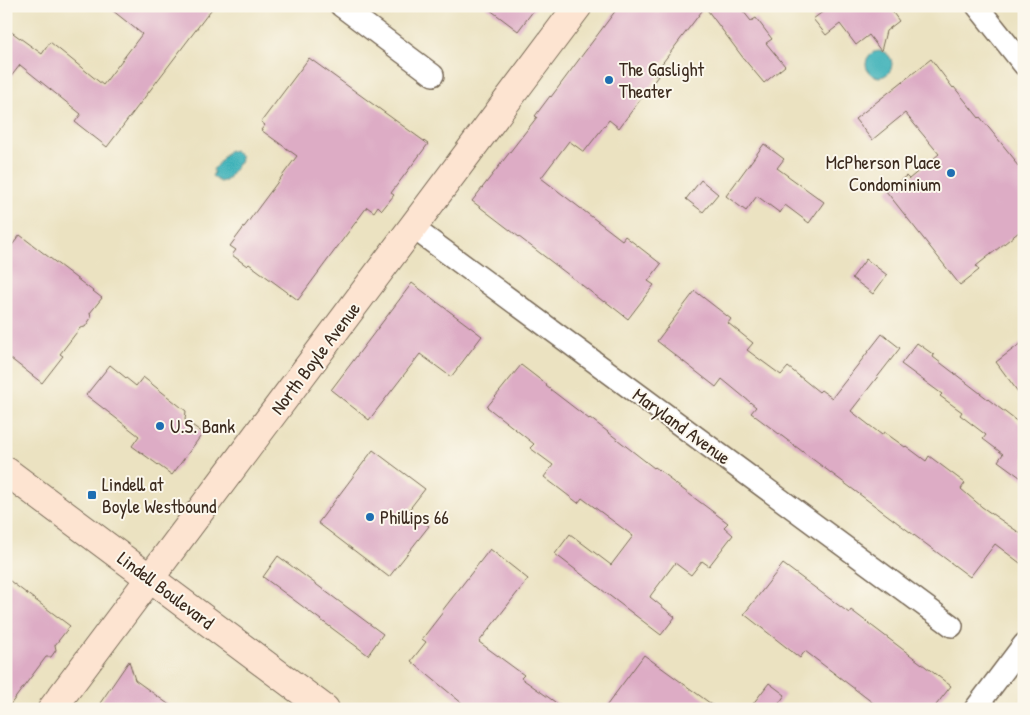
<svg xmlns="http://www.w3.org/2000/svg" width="1030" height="715" viewBox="0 0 1030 715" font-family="'Patrick Hand',sans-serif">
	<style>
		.water { fill: #41b2b9; stroke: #3e6e6c }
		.building { fill: #ddacc5 }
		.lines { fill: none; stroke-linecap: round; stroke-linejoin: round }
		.street-casing { stroke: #796a57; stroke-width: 24 }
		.secondary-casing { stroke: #796a57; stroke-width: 30 }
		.street { stroke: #fff; stroke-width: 21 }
		.secondary { stroke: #fde4d1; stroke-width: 28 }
		.poi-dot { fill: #1f6fb2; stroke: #fbf7ec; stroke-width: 2 }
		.labels { text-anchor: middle; stroke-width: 4; stroke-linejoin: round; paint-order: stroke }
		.poi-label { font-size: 19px; fill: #3b2a1e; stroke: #fbf7ec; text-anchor: start }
		.street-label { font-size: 19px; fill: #3b2a1e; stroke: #fbf7ec }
	</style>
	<rect width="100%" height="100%" fill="#fbf7ec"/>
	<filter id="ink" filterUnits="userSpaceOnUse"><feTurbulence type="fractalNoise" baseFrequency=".02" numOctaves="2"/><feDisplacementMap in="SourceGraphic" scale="10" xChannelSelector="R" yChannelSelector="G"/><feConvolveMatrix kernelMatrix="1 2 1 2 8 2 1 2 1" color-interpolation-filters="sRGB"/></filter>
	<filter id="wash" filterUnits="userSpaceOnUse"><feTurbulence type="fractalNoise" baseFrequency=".0096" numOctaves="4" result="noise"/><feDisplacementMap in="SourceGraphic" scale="20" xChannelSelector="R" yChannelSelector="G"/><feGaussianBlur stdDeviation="1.12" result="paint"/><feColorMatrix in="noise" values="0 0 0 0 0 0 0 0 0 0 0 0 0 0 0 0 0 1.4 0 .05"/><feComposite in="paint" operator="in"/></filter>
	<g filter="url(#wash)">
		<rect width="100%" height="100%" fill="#ebe2c1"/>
		<!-- water -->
		<g class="water">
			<circle cx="879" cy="64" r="13"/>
			<polygon points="229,150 231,151 234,150 240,155 241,160 226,181 223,181 220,182 212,176 214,173 213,170"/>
		</g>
		<g id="blocks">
			<!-- building -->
			<g class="building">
				<polygon points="107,6 214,6 107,147 75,122 81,114 20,65 6,83 6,28 42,54 50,42 103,85 142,34"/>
				<polygon points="485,6 537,6 518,31"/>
				<polygon points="619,6 739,6 751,21 756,18 772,39 766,43 785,66 764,83 744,59 705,7 654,74 658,76 619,128 609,120 584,152 569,141 541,178 622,240 625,236 661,264 648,281 654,285 628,319 605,301 604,302 472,201 537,117 535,116 550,96 551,97"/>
				<polygon points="827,6 888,6 899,21 886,31 881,51 869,35 856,45 840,24 826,35 813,19 828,8"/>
				<polygon points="309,58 428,144 391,193 394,195 382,210 378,206 374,212 367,207 298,300 249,264 247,266 232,255 236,250 230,246 297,156 261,130 265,125 261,122"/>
				<polygon points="931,59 953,88 954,87 979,118 980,117 1015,160 1014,161 1024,173 1024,228 976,266 979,270 960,285 886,191 906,176 909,179 939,154 905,113 872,140 855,119"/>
				<polygon points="764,144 784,159 777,168 824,202 809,223 785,205 780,213 757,196 746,211 726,196"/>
				<polygon points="701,180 718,194 703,212 686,199"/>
				<polygon points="20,235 102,298 90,313 91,318 85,327 80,328 60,354 63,356 42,383 6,355 6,253"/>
				<polygon points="866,259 887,275 873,294 852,278"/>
				<polygon points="412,283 482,336 451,377 420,354 369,420 331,390"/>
				<polygon points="695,291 731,319 728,323 753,343 747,350 781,375 788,367 819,392 821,390 832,398 882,334 900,348 851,411 882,435 884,432 905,447 906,446 926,461 929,456 965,483 961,489 982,507 1024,536 1024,566 995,544 970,577 751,413 756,407 722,379 716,387 657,341"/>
				<polygon points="1024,341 1024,400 996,362"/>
				<polygon points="917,343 934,355 933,357 1023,426 1024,425 1024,480 998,461 1003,454 983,439 986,435 960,415 962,412 940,396 942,394 901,364"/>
				<polygon points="110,365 136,386 143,377 186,411 185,420 203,433 172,475 132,446 139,436 86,395"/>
				<polygon points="521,365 547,385 546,386 589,419 590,418 654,468 655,467 670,478 669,479 728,523 724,527 733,535 709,566 702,561 691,575 675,563 651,595 650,597 675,617 661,635 555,554 570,534 611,565 633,536 582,498 578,503 544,477 553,465 530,448 534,444 487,407"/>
				<polygon points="373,450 425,489 408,511 429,526 389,577 318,523"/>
				<polygon points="490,549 528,579 479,642 524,675 521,678 565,709 469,709 411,661 426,642 422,639 443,612 442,611"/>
				<polygon points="278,556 383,634 368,655 263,577"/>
				<polygon points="783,564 849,613 851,610 951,686 933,709 881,709 805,651 800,658 744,614"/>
				<polygon points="6,578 70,626 55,645 56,650 51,657 46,657 7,709"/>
				<polygon points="644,655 718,709 604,709"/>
				<polygon points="129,661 135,680 175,709 96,709"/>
				<polygon points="769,683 785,695 775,709 749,709"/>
			</g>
		</g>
	</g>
	<g filter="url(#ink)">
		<use href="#blocks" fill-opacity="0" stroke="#796a57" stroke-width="1"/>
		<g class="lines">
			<!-- street casing -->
			<g class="street-casing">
				<g id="street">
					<polyline points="341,6 433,75"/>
					<polyline points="977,6 1024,65"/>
					<polyline points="412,227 952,626"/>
					<polyline points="975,709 1024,644"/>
				</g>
			</g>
			<!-- secondary casing -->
			<g class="secondary-casing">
				<g id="secondary">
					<polyline points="6,471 325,709"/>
					<polyline points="52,709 578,6"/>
				</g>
			</g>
			<!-- street -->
			<use href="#street" class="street"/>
			<!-- secondary -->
			<use href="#secondary" class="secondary"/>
		</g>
	</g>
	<!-- markers -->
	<g class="poi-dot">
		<circle cx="609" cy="80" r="5"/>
		<circle cx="951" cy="173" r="5"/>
		<circle cx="160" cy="426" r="5"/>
		<rect x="87" y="490" width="10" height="10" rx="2.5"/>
		<circle cx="370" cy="517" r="5"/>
	</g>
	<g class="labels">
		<!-- poi labels -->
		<g class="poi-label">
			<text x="619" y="76">The Gaslight<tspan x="619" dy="22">Theater</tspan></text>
			<text x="941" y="169" text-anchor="end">McPherson Place<tspan x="941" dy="22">Condominium</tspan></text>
			<text x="170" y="433">U.S. Bank</text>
			<text x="102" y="491">Lindell at<tspan x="102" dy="22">Boyle Westbound</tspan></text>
			<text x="380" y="524">Phillips 66</text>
		</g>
		<!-- street labels -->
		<g class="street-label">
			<text transform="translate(315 358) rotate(-53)" y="7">North Boyle Avenue</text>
			<text transform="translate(682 426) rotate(36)" y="7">Maryland Avenue</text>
			<text transform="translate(166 590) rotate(37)" y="7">Lindell Boulevard</text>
		</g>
	</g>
	<!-- margin -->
	<rect width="1030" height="715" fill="none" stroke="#fbf7ec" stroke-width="25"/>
</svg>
